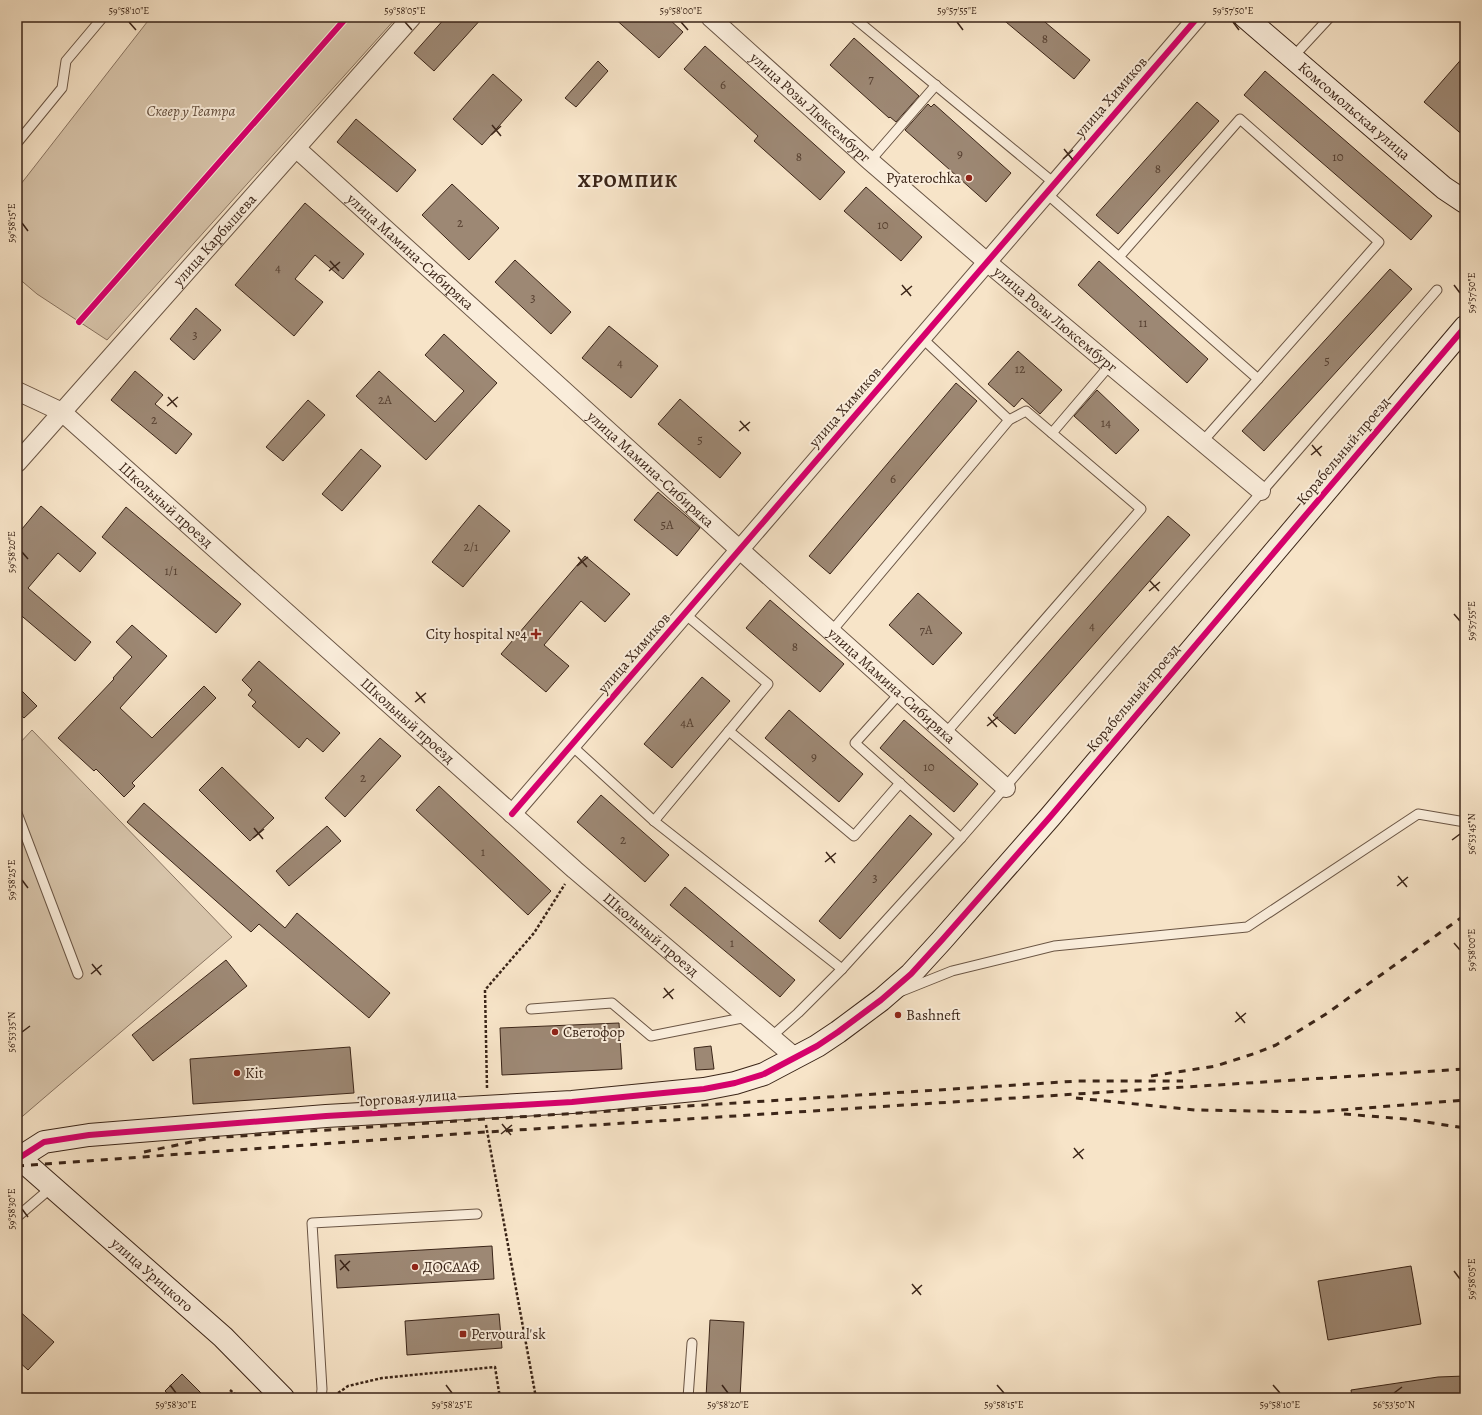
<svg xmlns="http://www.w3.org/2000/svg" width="1482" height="1415" viewBox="0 0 1482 1415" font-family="Alegreya,serif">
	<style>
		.green { fill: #d7c4aa; stroke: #897461 }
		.building { fill: #9d8874; stroke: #3b2518 }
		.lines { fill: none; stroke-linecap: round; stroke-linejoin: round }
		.lane-casing { stroke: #6a5544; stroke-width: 11 }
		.street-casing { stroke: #6a5544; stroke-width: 20 }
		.secondary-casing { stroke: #3b2518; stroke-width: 24 }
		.path { stroke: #3b2518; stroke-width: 2.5; stroke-dasharray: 3 2; stroke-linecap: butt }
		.lane { stroke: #faeddb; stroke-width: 9 }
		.street { stroke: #faeddb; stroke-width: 18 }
		.secondary { stroke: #faeddb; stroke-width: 22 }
		.rail { stroke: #3b2518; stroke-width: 3; stroke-dasharray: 7 7; stroke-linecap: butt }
		.cycleway-casing { stroke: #faeddb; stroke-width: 8 }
		.cycleway { stroke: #d6006c; stroke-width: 6 }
		.ticks { fill: none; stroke: #3b2518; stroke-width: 1.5 }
		.poi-dot { fill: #8f2418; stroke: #faeddb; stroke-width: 1.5 }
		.labels { text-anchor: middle; stroke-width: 4; stroke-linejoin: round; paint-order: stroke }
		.number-label { font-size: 13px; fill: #543e2f }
		.street-label { font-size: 15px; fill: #3b2518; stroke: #faeddb }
		.park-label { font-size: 15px; font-style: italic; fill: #624d3c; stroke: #faeddb }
		.poi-label { font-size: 15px; fill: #3b2518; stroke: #faeddb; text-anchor: start }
		.district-label { font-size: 19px; font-weight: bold; letter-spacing: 1px; fill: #3b2518; stroke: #faeddb }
		.neatline { fill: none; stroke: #3b2518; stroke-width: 1.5 }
		.ticks-label { font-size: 10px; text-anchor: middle; fill: #3b2518 }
	</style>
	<rect width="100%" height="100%" fill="#f7e4c8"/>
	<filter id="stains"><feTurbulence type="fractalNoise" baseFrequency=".005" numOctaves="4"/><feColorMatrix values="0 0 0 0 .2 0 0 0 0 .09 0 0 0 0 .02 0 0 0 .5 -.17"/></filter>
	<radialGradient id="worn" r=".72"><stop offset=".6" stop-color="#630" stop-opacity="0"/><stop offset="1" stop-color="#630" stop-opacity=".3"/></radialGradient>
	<!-- green -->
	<g class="green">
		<polygon points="151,17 397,17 107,340 37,294 17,277 17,189"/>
		<polygon points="32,730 232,937 17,1121 17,746"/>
	</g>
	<!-- building -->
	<g class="building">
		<polygon points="446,17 483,17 434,71 414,53"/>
		<polygon points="613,17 667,17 683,32 659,58"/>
		<polygon points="1000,17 1039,17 1090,60 1074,79"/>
		<polygon points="854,38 919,96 896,122 890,117 889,118 830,65"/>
		<polygon points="705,46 845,172 820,200 754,141 758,136 684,69"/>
		<polygon points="1465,55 1465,137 1424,102"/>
		<polygon points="598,61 608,71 576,107 565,98"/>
		<polygon points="1265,71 1432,216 1411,240 1244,95"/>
		<polygon points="493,74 522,100 482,145 453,119"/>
		<polygon points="1197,102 1219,121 1118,234 1096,215"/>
		<polygon points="928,104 931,107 934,104 1011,173 986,202 905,130"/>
		<polygon points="356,119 416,170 397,192 337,142"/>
		<polygon points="452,184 499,228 469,260 422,215"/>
		<polygon points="866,187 922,237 901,261 844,211"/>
		<polygon points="305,203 364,254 343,279 315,255 295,279 323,302 294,336 235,285"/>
		<polygon points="515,260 571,312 551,334 495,282"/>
		<polygon points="1099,261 1208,359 1187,383 1078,285"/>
		<polygon points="1390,269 1412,289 1264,451 1242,431"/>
		<polygon points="196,308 221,330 194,360 170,339"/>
		<polygon points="609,326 658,366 631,398 582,358"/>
		<polygon points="444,334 497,383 426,460 356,396 379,371 435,422 464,391 425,355"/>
		<polygon points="1018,351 1062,390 1040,414 1022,398 1014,407 988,384"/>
		<polygon points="135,371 163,395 155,404 192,434 176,454 111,400"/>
		<polygon points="956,383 977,401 830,574 809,556"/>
		<polygon points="1097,390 1139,430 1116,454 1074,416"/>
		<polygon points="680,399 741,453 720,478 658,424"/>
		<polygon points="308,400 325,415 283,461 266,447"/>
		<polygon points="361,449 381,466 342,511 322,494"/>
		<polygon points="658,492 700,528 677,556 634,520"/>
		<polygon points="479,505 510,531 463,587 432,562"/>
		<polygon points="41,506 96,553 80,572 58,553 28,588 91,642 75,661 17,612 17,535"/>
		<polygon points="126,507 241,604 216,633 102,537"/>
		<polygon points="1168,516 1190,535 1015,734 993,715"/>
		<polygon points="585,556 630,594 605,622 581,601 544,645 569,666 546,692 501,654"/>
		<polygon points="918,593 962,633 933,665 889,625"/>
		<polygon points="770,600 844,664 820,692 746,628"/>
		<polygon points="132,625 167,656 120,708 152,738 204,686 216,698 132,783 135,786 124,797 96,769 94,771 58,738 114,679 113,678 132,657 116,642"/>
		<polygon points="259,661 340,733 323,752 307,738 299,748 252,706 256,702 248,695 252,690 242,680"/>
		<polygon points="702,677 730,701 672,768 644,744"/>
		<polygon points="17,686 37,706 24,718 17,712"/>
		<polygon points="789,710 863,774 839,802 765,738"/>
		<polygon points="904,720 978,784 954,812 880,748"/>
		<polygon points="380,738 401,756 345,817 325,798"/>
		<polygon points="222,767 274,818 250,841 199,790"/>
		<polygon points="439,786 551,891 528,915 416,810"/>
		<polygon points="601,795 669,855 645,882 577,822"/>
		<polygon points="144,803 285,928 297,913 390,993 369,1018 259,924 251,932 127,822"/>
		<polygon points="910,815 932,834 840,939 819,921"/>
		<polygon points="327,826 341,841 289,886 276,871"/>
		<polygon points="685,887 795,980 780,997 670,905"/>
		<polygon points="226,960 247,986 153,1061 132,1035"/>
		<polygon points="619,1023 622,1069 502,1075 500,1028"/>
		<polygon points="711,1046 714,1069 696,1070 694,1048"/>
		<polygon points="350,1047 354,1093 193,1104 190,1059"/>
		<polygon points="492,1246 494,1279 337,1288 335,1255"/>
		<polygon points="1411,1266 1421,1324 1328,1340 1318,1281"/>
		<polygon points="17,1309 54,1342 28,1370 17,1360"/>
		<polygon points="499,1314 502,1348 407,1355 405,1321"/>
		<polygon points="710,1320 744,1322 740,1398 706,1398"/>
		<polygon points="182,1374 206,1398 172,1398 165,1391"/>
		<polygon points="1465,1376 1465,1398 1352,1398 1351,1390 1438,1377"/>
	</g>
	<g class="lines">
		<!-- lane casing -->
		<g class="lane-casing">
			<g id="lane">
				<polyline points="853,17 1054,183"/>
				<polyline points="1293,57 1330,17"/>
				<polyline points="17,143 62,88 66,61 103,17"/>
				<polyline points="870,161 936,85"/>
				<polyline points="1046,193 1258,379 1379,242 1240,119 1119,257"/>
				<polyline points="922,338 1009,420"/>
				<polyline points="1052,433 1110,365"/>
				<polyline points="1203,441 1258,379"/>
				<polyline points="831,632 1009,420 1026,411 1141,509 945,734"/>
				<polyline points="900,693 855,743 961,838"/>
				<polyline points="729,731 854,836 900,783"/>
				<polyline points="571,745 654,821 842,969"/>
				<polyline points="17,813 78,974"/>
				<polyline points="654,821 768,684 685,614"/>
				<polyline points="902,991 952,971 1054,946 1247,927 1418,814 1465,822"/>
				<polyline points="531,1009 612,1003 651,1036 747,1017"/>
				<polyline points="771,1037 798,1013 842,969 961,838 1437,290"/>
				<polyline points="17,1217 52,1187"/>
				<polyline points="321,1398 322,1389 312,1223 477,1214"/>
				<polyline points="688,1398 692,1343"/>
			</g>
		</g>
		<!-- street casing -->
		<g class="street-casing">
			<g id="street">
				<path id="s1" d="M710,17L870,161L987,262L1261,491"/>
				<path id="s2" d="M297,149L740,550L1006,788"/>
				<path id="s3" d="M17,391L62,412L575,870L796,1058"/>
				<path id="s4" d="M17,463L412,17"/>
				<polyline points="512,814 1198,17"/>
			</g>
		</g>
		<!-- secondary casing -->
		<g class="secondary-casing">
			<g id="secondary">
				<path id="s5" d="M1245,17L1444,188L1465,202"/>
				<path id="s6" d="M17,1156L223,1337L283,1398"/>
				<polyline points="19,1158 44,1142 89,1135 326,1116 572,1102 704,1089 735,1083 764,1074 817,1046 838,1032 881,1000 911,974 942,940 1050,817 1465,327"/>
			</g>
		</g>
		<!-- path -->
		<g class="path">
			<polyline points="487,1088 485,990 534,933 565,884"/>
			<polyline points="486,1125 536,1398"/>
			<polyline points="230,1390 240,1398"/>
			<polyline points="334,1396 348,1386 382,1378 495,1367 500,1398"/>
		</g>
		<!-- lane -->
		<use href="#lane" class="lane"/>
		<!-- street -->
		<use href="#street" class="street"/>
		<!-- secondary -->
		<use href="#secondary" class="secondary"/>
		<!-- rail -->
		<g class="rail">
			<polyline points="1151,1076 1216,1066 1256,1053 1276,1045 1326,1014 1465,915"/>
			<polyline points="1076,1098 1195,1110 1316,1112 1465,1100"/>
			<polyline points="1344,1114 1406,1119 1465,1128"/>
			<polyline points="144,1152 210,1138 486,1119 1078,1081 1183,1081"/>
			<polyline points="17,1166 486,1132 1465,1069"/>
		</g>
		<!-- cycleway casing -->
		<g class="cycleway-casing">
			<g id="cycleway">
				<polyline points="79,322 347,17"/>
				<polyline points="512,814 1198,17"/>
				<polyline points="19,1158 44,1142 89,1135 326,1116 572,1102 704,1089 735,1083 764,1074 817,1046 838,1032 881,1000 911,974 942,940 1050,817 1465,327"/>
			</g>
		</g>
		<!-- cycleway -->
		<use href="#cycleway" class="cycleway"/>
	</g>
	<!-- ticks -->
	<path class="ticks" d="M129,22L136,30M405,22L412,30M681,22L688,30M957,22L963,30M1233,22L1239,30M492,125L501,136M491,135L501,126M1064,149L1073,160M1063,159L1073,150M22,223L28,231M330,261L339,271M329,271L340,262M902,285L911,296M1454,285L1460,293M901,295L912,286M168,397L177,407M167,406L178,397M740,421L749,431M739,431L750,422M1312,445L1321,456M1311,455L1322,446M22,552L28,559M578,557L587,567M577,566L588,557M1150,581L1159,591M1149,591L1160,582M1454,614L1460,621M416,692L425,703M415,702L426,693M988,717L997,727M987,726L998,717M254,828L263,839M253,838L264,829M1452,840L1460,834M826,852L835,863M825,862L836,853M1398,876L1407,887M22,880L28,888M1397,886L1408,877M1454,943L1460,950M92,964L101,975M91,974L102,965M664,988L673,999M663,998L674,989M1236,1012L1245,1023M1235,1022L1246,1013M22,1032L30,1026M502,1124L511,1135M501,1134L512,1125M1074,1148L1083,1159M1073,1158L1084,1149M22,1209L28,1217M340,1260L349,1271M340,1270L350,1261M1454,1271L1460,1279M912,1284L921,1295M912,1294L922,1285M170,1385L176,1393M446,1385L452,1393M722,1385L728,1393M997,1385L1004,1393M1273,1385L1280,1393M1394,1393L1402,1387"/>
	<!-- markers -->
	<g class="poi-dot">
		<circle cx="969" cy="178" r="4"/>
		<path d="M534 628h4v4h4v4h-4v4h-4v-4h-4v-4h4z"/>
		<circle cx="898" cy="1015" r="4"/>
		<circle cx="555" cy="1032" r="4"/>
		<circle cx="237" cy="1073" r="4"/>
		<circle cx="415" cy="1267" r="4"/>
		<rect x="459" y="1330" width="8" height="8" rx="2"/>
	</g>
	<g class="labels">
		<!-- number labels -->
		<g class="number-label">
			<text x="1045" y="43">8</text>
			<text x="871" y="83">7</text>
			<text x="723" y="89">6</text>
			<text x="960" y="158">9</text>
			<text x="799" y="161">8</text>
			<text x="1338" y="161">10</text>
			<text x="1158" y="173">8</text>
			<text x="460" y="227">2</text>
			<text x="883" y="229">10</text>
			<text x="278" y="272">4</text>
			<text x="533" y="302">3</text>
			<text x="1143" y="327">11</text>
			<text x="195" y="339">3</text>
			<text x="1327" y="365">5</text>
			<text x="620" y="367">4</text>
			<text x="1020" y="373">12</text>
			<text x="385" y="404">2А</text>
			<text x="154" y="424">2</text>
			<text x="1106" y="427">14</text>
			<text x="700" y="444">5</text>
			<text x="893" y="483">6</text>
			<text x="667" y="529">5А</text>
			<text x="471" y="551">2/1</text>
			<text x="171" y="575">1/1</text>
			<text x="1092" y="630">4</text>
			<text x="926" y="634">7А</text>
			<text x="795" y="651">8</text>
			<text x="687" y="727">4А</text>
			<text x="814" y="761">9</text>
			<text x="929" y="771">10</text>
			<text x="363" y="782">2</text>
			<text x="623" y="844">2</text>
			<text x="483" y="856">1</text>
			<text x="875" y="882">3</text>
			<text x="732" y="947">1</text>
		</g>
		<!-- street labels -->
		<g class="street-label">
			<text transform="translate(1111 97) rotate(-49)" y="5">улица Химиков</text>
			<text dy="5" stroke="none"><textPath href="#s1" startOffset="135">улица Розы Люксембург</textPath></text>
			<text dy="5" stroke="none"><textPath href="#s5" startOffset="144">Комсомольская улица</textPath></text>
			<text dy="5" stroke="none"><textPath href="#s4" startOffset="298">улица Карбышева</textPath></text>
			<text dy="5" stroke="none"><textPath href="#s2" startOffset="153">улица Мамина-Сибиряка</textPath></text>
			<text dy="5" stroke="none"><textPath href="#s1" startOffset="459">улица Розы Люксембург</textPath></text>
			<text transform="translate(845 407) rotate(-49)" y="5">улица Химиков</text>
			<text transform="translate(1343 451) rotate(-50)" y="5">Корабельный проезд</text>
			<text dy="5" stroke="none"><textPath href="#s2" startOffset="477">улица Мамина-Сибиряка</textPath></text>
			<text dy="5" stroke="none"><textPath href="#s3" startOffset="189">Школьный проезд</textPath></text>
			<text transform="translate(634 653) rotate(-49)" y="5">улица Химиков</text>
			<text dy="5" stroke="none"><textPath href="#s2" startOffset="801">улица Мамина-Сибиряка</textPath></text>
			<text transform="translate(1133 698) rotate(-50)" y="5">Корабельный проезд</text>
			<text dy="5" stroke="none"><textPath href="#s3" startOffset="513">Школьный проезд</textPath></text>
			<text dy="5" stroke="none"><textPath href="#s3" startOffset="837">Школьный проезд</textPath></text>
			<text transform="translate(407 1098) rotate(-4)" y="5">Торговая улица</text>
			<text dy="5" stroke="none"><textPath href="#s6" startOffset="180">улица Урицкого</textPath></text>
		</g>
		<!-- park labels -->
		<g class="park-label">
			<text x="191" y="116">Сквер у Театра</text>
		</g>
		<!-- poi labels -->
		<g class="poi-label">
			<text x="961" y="183" text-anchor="end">Pyaterochka</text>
			<text x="527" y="639" text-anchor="end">City hospital №4</text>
			<text x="906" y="1020">Bashneft</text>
			<text x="563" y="1037">Светофор</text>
			<text x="245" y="1078">Kit</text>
			<text x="423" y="1272">ДОСААФ</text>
			<text x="471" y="1339">Pervoural'sk</text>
		</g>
		<!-- district labels -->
		<g class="district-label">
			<text x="628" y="187">ХРОМПИК</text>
		</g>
	</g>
	<!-- margin -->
	<rect width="1482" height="1415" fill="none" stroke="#f7e4c8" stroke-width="44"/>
	<rect x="22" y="22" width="1438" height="1371" class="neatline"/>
	<g class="ticks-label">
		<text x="129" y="14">59°58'10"E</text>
		<text x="405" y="14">59°58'05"E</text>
		<text x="681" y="14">59°58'00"E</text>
		<text x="957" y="14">59°57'55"E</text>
		<text x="1233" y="14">59°57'50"E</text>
		<text transform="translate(11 223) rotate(-90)" y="4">59°58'15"E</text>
		<text transform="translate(1471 293) rotate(-90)" y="4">59°57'50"E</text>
		<text transform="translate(11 552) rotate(-90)" y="4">59°58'20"E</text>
		<text transform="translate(1471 621) rotate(-90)" y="4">59°57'55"E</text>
		<text transform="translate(1471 834) rotate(-90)" y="4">56°53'45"N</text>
		<text transform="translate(11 880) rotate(-90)" y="4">59°58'25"E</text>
		<text transform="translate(1471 950) rotate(-90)" y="4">59°58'00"E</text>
		<text transform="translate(11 1032) rotate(-90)" y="4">56°53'35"N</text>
		<text transform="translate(11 1209) rotate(-90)" y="4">59°58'30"E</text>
		<text transform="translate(1471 1279) rotate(-90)" y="4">59°58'05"E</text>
		<text x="176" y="1408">59°58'30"E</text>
		<text x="452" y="1408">59°58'25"E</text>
		<text x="728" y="1408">59°58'20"E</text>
		<text x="1004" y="1408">59°58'15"E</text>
		<text x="1280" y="1408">59°58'10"E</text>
		<text x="1394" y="1408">56°53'50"N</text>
	</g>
	<rect width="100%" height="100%" filter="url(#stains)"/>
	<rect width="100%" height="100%" fill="url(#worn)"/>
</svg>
